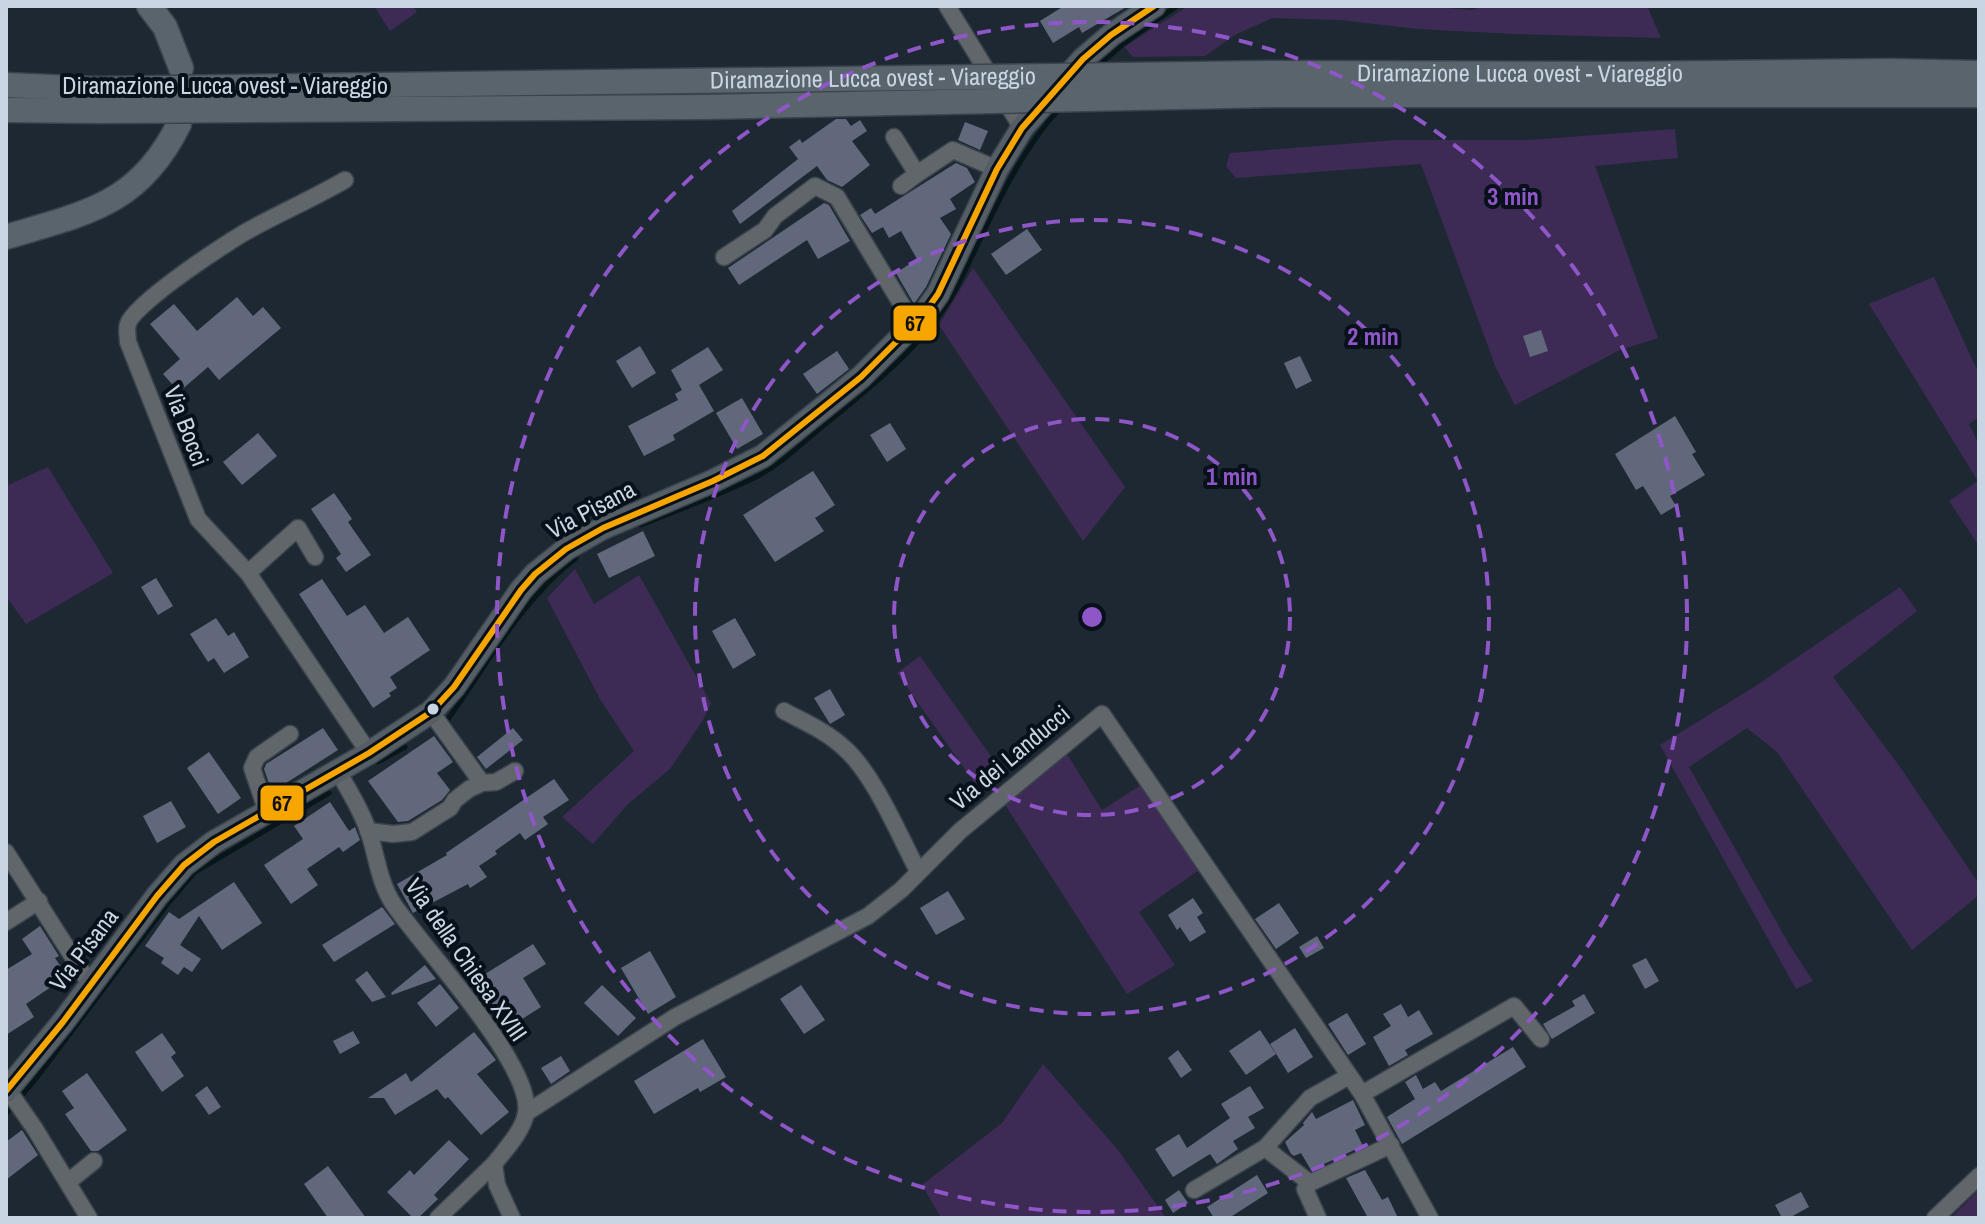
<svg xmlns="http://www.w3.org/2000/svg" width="1985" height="1224" viewBox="0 0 1985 1224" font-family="'Archivo Narrow',sans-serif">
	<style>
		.green { fill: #3d2b56 }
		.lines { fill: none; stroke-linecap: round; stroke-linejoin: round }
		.stream { stroke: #071719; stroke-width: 5 }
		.building { fill: #62687c }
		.minor-casing { stroke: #3b444d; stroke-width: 19 }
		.major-casing { stroke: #3b444d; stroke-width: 25 }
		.highway-casing { stroke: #3b444d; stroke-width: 27 }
		.minor { stroke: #60666a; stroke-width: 16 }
		.major { stroke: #555e65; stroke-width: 22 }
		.highway { stroke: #5a646c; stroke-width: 24 }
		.highway-bridge-casing { stroke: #3b444d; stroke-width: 27; stroke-linecap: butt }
		.highway-bridge { stroke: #5a646c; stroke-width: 24 }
		.bus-1-casing { stroke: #081019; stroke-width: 12 }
		.bus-1 { stroke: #f7a600; stroke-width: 6 }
		.ring { fill: none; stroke: #8f56c8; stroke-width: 4; stroke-dasharray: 14 10 }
		.bus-dot { fill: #cad5e3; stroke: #081019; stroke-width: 3 }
		.labels { text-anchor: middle; stroke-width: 8; stroke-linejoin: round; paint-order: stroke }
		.street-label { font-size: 24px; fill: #cad5e3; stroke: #081019 }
		.centre { fill: #8f56c8; stroke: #081019; stroke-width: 4 }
		.ring-label { font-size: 24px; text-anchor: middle; font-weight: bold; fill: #8f56c8; stroke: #081019; stroke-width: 8; stroke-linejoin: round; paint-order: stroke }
		.line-badge { stroke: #081019; stroke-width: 3 }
		.pale-badge-label { font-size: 22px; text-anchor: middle; font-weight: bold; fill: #111 }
	</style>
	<rect width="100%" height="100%" fill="#1e2833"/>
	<!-- green -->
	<g class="green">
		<polygon points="374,6 413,6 417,12 390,31"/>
		<polygon points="1188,6 1422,6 1472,10 1484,6 1647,6 1661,38 1513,34 1418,29 1340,20 1272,18 1235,35 1205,56 1133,57 1124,47"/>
		<polygon points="1675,129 1678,158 1595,166 1658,338 1620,350 1515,405 1496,368 1421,164 1236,178 1226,166 1230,153 1396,140 1529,140"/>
		<polygon points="973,268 1125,487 1083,541 939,325"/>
		<polygon points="1934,277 1979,374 1979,417 1969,424 1979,444 1979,546 1949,501 1978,481 1869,304"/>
		<polygon points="48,467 113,573 26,624 6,596 6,486"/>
		<polygon points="575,569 594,604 639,575 711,703 703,720 670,769 628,804 593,844 562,817 634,751 600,699 547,598"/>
		<polygon points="1900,587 1917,611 1833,677 1900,767 1979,884 1979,895 1912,950 1777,752 1747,728 1689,767 1790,946 1813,981 1796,989 1660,745 1754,687"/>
		<polygon points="920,656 1002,772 979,789 897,673"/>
		<polygon points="1065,751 1102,810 1141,785 1199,870 1139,912 1175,965 1127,994 1004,803"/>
		<polygon points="1043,1064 1118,1150 1166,1218 941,1218 922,1185 1002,1123"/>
		<polygon points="1979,1190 1979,1218 1951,1218"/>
	</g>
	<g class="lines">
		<!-- stream -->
		<g class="stream">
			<polyline points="1099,65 1122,45 1177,6"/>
			<path d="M641,525C678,510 717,496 754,478C777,467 797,448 817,431C865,392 928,343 957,287C988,226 1013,159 1060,108"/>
			<path d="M446,722C487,666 520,601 576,558"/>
			<polyline points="378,762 405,747"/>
			<polyline points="6,1114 35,1080 167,905 195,872 329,793"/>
		</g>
	</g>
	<!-- building -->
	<g class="building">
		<polygon points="1064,6 1128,6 1082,33 1079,27 1053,43 1040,21"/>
		<polygon points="836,119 846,119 851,126 860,120 867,131 852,141 870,165 842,187 827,180 817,166 740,224 732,211 798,159 789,147 800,139 802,143"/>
		<polygon points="965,122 988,131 980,150 958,140"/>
		<polygon points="956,163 967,168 975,182 950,199 956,209 940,218 951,234 926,287 914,304 896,273 917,259 901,231 889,238 883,227 872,233 860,215 871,208 875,214"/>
		<polygon points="824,203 829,205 850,241 818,259 807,240 739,285 728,268"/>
		<polygon points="1027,229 1042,250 1006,275 991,254"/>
		<polygon points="237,297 253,316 263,307 281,328 219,380 208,367 179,392 163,374 180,359 150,324 174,304 197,331"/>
		<polygon points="1541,330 1548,351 1530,357 1523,336"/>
		<polygon points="640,346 656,373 632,388 616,361"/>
		<polygon points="708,347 723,370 699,385 714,411 673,435 675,440 644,456 628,426 678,400 675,394 682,390 671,370"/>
		<polygon points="837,351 849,369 817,394 803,374"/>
		<polygon points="1300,356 1312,381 1296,389 1284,363"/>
		<polygon points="742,398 763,434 737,449 716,413"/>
		<polygon points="1675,416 1696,452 1692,454 1705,475 1670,496 1676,506 1661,515 1643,486 1636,490 1615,454"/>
		<polygon points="890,423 906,449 887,462 870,435"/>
		<polygon points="258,433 277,456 242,485 223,462"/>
		<polygon points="813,471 835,505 815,518 824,531 775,562 743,515"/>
		<polygon points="334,493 352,519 348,522 371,555 346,572 336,558 341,554 311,509"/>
		<polygon points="643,531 655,556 609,578 597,554"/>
		<polygon points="156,578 173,606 158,615 141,587"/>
		<polygon points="322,579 347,616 365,605 384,633 408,617 430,650 390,677 397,688 389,693 391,696 373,708 299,594"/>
		<polygon points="216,618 228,636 234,632 249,657 224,673 214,658 208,662 190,634"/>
		<polygon points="735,618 756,655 733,669 712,631"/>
		<polygon points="830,689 845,715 830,724 814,698"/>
		<polygon points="323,728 338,750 272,792 264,769 266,764"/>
		<polygon points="513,728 523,740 486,769 477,757"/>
		<polygon points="434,736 453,762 437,773 450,790 442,800 408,821 398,822 368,781"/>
		<polygon points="209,752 241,798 218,814 187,768"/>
		<polygon points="554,779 569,800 543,817 548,824 525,840 520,833 495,851 497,854 479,866 487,877 470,888 468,884 413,913 397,884 447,855 446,853"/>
		<polygon points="171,801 186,827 157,843 143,816"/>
		<polygon points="330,802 349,831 355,827 360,840 343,852 339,847 307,869 318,885 291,904 264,865 303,839 294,826"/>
		<polygon points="234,882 262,923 222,950 199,916 180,945 201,959 192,972 184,967 178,975 161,963 164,958 145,946 169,912 179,919"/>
		<polygon points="948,891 965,919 936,935 920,908"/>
		<polygon points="1193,898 1203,913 1197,917 1206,932 1190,942 1180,927 1177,930 1168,915"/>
		<polygon points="1279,903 1299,933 1276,949 1255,919"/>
		<polygon points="382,907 395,924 334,962 322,945"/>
		<polygon points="40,926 59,956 55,958 67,976 26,1004 34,1017 6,1035 6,970 32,954 22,939"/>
		<polygon points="1317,936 1324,948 1306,958 1299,947"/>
		<polygon points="533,944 546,964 523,978 541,1007 519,1021 521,1025 507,1034 486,1005 491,1002 477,979"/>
		<polygon points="650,951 676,997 648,1014 621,968"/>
		<polygon points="1646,958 1659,981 1645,989 1632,965"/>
		<polygon points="425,965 436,979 392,995 391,993"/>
		<polygon points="367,971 386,997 372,1002 355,980"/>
		<polygon points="440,984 459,1008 436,1027 417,1003"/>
		<polygon points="602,985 636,1018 618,1036 584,1003"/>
		<polygon points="801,985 825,1020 804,1034 780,999"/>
		<polygon points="1584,994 1595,1013 1552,1039 1543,1024 1575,1006 1572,1001"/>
		<polygon points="1401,1004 1408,1017 1419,1010 1433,1034 1405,1050 1408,1055 1389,1066 1373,1037 1391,1026 1383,1014"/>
		<polygon points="1347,1013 1366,1044 1348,1055 1328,1024"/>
		<polygon points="1295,1028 1313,1057 1288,1073 1270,1044"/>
		<polygon points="1260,1030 1276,1054 1246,1075 1229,1051"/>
		<polygon points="353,1031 360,1043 340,1054 333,1041"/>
		<polygon points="474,1032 496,1060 477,1074 509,1112 481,1135 448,1097 445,1099 437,1089 395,1115 384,1098 368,1098 406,1073 411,1082"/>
		<polygon points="162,1033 176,1053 171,1057 184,1076 162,1092 135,1052"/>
		<polygon points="703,1039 726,1077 700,1092 698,1088 654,1114 634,1081"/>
		<polygon points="1513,1047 1526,1067 1402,1144 1387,1117 1415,1099 1405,1082 1416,1075 1423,1089 1435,1082 1441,1091"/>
		<polygon points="1178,1050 1192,1070 1181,1078 1168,1058"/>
		<polygon points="561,1056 570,1071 551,1084 541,1068"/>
		<polygon points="87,1073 127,1130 98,1151 91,1151 65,1114 74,1108 62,1091"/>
		<polygon points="207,1086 221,1107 209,1115 195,1095"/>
		<polygon points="1250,1086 1264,1108 1248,1117 1255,1128 1233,1141 1238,1149 1217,1164 1210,1154 1173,1177 1155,1149 1179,1134 1187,1148 1230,1118 1221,1104"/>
		<polygon points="1353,1100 1365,1125 1355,1130 1363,1146 1311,1170 1301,1153 1294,1156 1291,1154 1285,1142 1304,1125 1303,1123 1312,1112 1316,1119"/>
		<polygon points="22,1130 38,1155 6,1180 6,1142"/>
		<polygon points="449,1140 469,1159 434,1195 438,1199 418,1218 413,1218 387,1192 410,1170 414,1175"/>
		<polygon points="328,1166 366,1218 328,1218 304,1184"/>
		<polygon points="1365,1170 1382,1200 1388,1197 1398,1218 1368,1218 1346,1178"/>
		<polygon points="1257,1175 1268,1193 1229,1218 1214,1218 1207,1207"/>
		<polygon points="1179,1190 1188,1203 1173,1213 1165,1200"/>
		<polygon points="1801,1192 1809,1207 1789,1218 1782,1218 1775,1205"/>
	</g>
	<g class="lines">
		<!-- minor casing -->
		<g class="minor-casing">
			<g id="minor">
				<polyline points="947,6 1022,128"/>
				<polyline points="894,137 917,174 953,150 997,169"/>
				<path d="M345,180C314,198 282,212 251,229C230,240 133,304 128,324C126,329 128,337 128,342L198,519L248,573L369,753"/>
				<polyline points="901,186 917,174"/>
				<polyline points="724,257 765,230 775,216 815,186 837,197 914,325"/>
				<polyline points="248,573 298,528 315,557"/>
				<path d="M784,711C804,722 826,731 843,747C873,772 899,835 918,871"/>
				<polyline points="431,712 482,783"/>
				<path d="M338,771C347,788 359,806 366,825C377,851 377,880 394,905C421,945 534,1066 526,1113C523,1131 505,1150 494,1164L497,1185L512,1218"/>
				<polyline points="267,812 252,768 257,757 290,734"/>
				<polyline points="368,831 393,834 412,832 450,808 455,800 469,789 482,783 496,782 515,771"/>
				<polyline points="6,852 90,984"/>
				<polyline points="6,922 39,901"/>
				<polyline points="8,1090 35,1129 89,1218"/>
				<polyline points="1362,1094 1514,1006 1541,1039"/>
				<polyline points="526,1113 675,1017 868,916 901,890 960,831 1102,714 1362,1094 1430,1218"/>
				<polyline points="1265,1148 1310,1183"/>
				<polyline points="68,1182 94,1161"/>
				<polyline points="1194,1190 1265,1148 1310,1098 1349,1076"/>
				<polyline points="438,1218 494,1164"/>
				<polyline points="1318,1218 1305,1189 1310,1183 1391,1145"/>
				<polyline points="1935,1218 1979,1176"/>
			</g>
		</g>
		<!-- major casing -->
		<g class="major-casing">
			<polyline id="major" points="6,1091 63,1022 157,896 184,865 214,842 369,753 431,712 454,687 521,590 535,574 566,549 603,528 713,481 763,456 861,377 923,315 938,294 997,169 1022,128 1083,59 1111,35 1154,6"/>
		</g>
		<!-- highway casing -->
		<g class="highway-casing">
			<g id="highway">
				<polyline points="149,6 165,27 181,68"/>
				<path id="s1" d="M1268,73L1631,74L1891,71L1979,73"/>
				<polyline points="6,85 95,89"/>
				<polyline points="1273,95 1979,95"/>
				<polyline points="6,110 99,111"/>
				<path d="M6,237C86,213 139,205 179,124"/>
			</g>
		</g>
		<!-- minor -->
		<use href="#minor" class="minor"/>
		<!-- major -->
		<use href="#major" class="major"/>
		<!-- highway -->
		<use href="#highway" class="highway"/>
		<!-- highway-bridge casing -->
		<g class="highway-bridge-casing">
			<g id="highway-bridge">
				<path id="s2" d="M95,89L1268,73"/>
				<polyline points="99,111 707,107 1273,95"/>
			</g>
		</g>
		<!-- highway-bridge -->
		<use href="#highway-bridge" class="highway-bridge"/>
		<!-- bus-1 casing -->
		<g class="bus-1-casing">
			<polyline id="bus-1" points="6,1091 63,1022 157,896 184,865 214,842 369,753 431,712 454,687 521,590 535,574 566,549 603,528 713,481 763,456 861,377 923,315 938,294 997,169 1022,128 1083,59 1111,35 1154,6"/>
		</g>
		<!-- bus-1 -->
		<use href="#bus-1" class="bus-1"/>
	</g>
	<!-- distance rings -->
	<g class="ring">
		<circle cx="1092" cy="617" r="198"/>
		<circle cx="1092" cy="617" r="397"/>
		<circle cx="1092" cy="617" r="595"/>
	</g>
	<!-- markers -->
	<circle class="bus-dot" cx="433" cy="709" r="7"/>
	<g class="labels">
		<!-- street labels -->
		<g class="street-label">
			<text dy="8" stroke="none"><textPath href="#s1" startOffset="252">Diramazione Lucca ovest - Viareggio</textPath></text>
			<text dy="8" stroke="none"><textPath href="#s2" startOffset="778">Diramazione Lucca ovest - Viareggio</textPath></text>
			<text x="225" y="94">Diramazione Lucca ovest - Viareggio</text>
			<text transform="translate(186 426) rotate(69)" y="8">Via Bocci</text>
			<text transform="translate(591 510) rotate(-28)" y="8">Via Pisana</text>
			<text transform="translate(1010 758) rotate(-40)" y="8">Via dei Landucci</text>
			<text transform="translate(84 950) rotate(-53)" y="8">Via Pisana</text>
			<text transform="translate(466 960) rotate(55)" y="8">Via della Chiesa XVIII</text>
		</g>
	</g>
	<circle cx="1092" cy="617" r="12" class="centre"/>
	<g class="ring-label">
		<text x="1513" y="205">3 min</text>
		<text x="1373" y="345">2 min</text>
		<text x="1232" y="485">1 min</text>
	</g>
	<g class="line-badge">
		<rect x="892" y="304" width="46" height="38" rx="8" fill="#f7a600"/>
		<rect x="259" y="784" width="46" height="38" rx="8" fill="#f7a600"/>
	</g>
	<g class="pale-badge-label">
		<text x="915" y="331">67</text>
		<text x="282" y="811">67</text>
	</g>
	<!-- border -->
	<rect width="1985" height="1224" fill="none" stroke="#cad5e3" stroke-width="16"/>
</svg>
